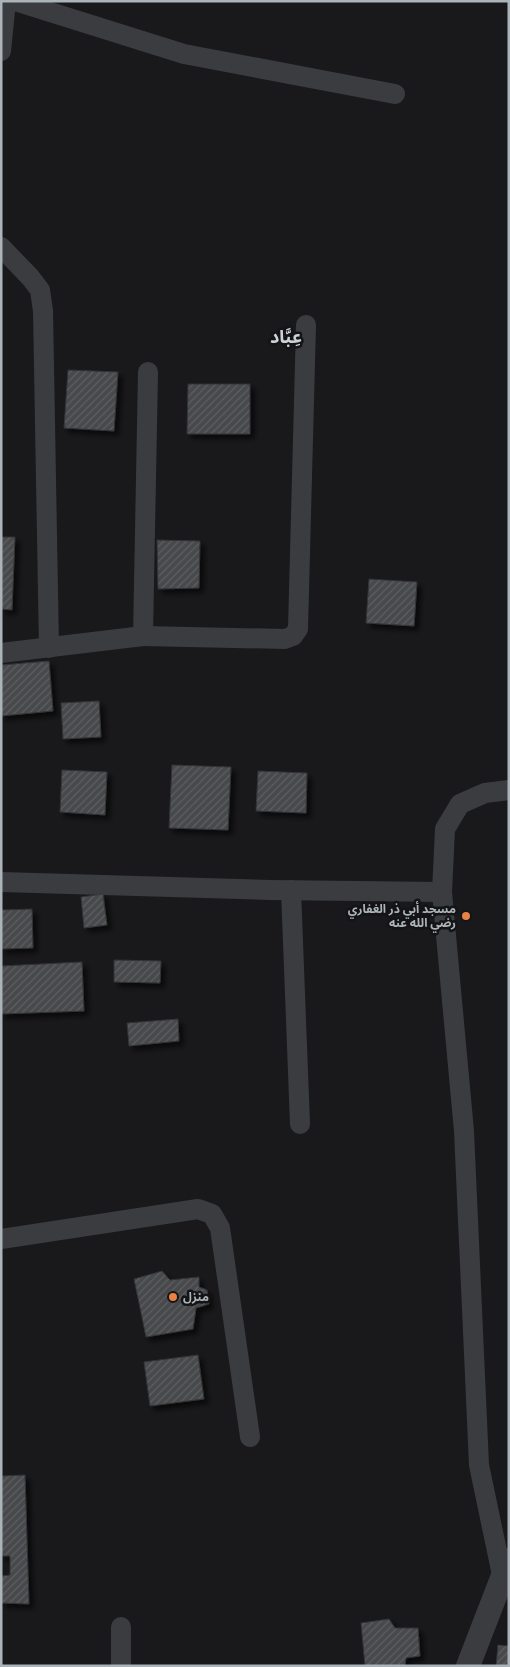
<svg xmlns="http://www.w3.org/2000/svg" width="510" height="1667" viewBox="0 0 510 1667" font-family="'Archivo Narrow','Noto Sans Arabic',sans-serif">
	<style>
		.building { fill: url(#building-hatch); stroke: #333437; filter: url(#shadow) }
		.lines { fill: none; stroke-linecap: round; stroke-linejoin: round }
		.minor { stroke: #3a3c40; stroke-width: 20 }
		.tertiary { stroke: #3a3c40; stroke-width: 24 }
		.poi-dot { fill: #e98142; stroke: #141416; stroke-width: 2 }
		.labels { text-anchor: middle; stroke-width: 5; stroke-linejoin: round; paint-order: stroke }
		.poi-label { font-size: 12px; font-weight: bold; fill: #acb4ba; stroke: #141416; text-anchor: end }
		.district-label { font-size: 18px; font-weight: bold; fill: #cdd2d6; stroke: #141416 }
	</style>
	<defs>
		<pattern id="building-hatch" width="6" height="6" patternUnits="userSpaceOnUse" patternTransform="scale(1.25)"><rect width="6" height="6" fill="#46484b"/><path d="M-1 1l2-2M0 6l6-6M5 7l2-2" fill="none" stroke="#5e6063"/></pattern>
		<filter id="shadow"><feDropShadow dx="4.5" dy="4.5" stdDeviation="2.5" flood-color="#0009"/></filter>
	</defs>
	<rect width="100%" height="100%" fill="#19191b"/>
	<!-- building -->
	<g class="building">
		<polygon points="68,370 118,372 114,431 64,428"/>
		<polygon points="188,384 250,384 250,434 187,434"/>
		<polygon points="1,537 15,537 12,610 1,609"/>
		<polygon points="157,540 200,541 199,588 158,589"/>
		<polygon points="369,579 417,582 414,626 366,623"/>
		<polygon points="49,661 53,711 1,716 1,665"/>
		<polygon points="99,701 101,737 63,739 61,703"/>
		<polygon points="172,765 231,767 228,830 169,828"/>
		<polygon points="62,770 107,772 105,815 60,812"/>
		<polygon points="258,771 307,773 306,813 256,811"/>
		<polygon points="103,894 107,925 84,928 81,897"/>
		<polygon points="32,909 33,948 1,949 1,910"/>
		<polygon points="114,960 161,961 160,983 114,982"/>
		<polygon points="82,962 84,1011 1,1014 1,966"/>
		<polygon points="178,1019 179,1041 129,1046 127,1023"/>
		<polygon points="162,1271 170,1280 199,1277 199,1287 207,1290 209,1304 196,1308 193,1329 146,1337 134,1279"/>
		<polygon points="198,1355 204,1399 150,1406 144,1362"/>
		<polygon points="25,1475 29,1604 1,1603 1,1576 10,1575 10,1556 1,1556 1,1476"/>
		<polygon points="389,1619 395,1628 418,1628 420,1656 406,1658 405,1666 365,1666 361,1623"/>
		<polygon points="498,1645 509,1646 509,1666 496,1666"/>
	</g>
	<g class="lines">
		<!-- minor -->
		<g class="minor">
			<polyline points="15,1 184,54 395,94"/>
			<polyline points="1,51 6,1"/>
			<polyline points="1,247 30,277 40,290 43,311 49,648"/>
			<polyline points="143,636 285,639 293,636 298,629 306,325"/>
			<polyline points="1,653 143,636 148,372"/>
			<polyline points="1,882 270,890 442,892"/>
			<polyline points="291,890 300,1124"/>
			<polyline points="1,1239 198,1209 212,1214 220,1228 250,1437"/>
			<polyline points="502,1575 479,1465 464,1131 442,892 445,829 460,804 485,793 509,790"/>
			<polyline points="121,1666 121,1627"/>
		</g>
		<!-- tertiary -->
		<polyline class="tertiary" points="468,1666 509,1560"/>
	</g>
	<!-- markers -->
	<g class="poi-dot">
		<circle cx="466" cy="916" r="5"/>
		<circle cx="173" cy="1297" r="5"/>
	</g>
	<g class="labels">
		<!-- poi labels -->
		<g class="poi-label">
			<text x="456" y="913">مسجد أبي ذر الغفاري<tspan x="456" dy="14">رضي الله عنه</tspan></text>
			<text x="183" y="1301" text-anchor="start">منزل</text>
		</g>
		<!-- district labels -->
		<g class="district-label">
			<text x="286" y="343">عِبَّاد</text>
		</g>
	</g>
	<!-- border -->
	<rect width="510" height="1667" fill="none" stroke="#acb4ba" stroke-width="5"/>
</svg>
